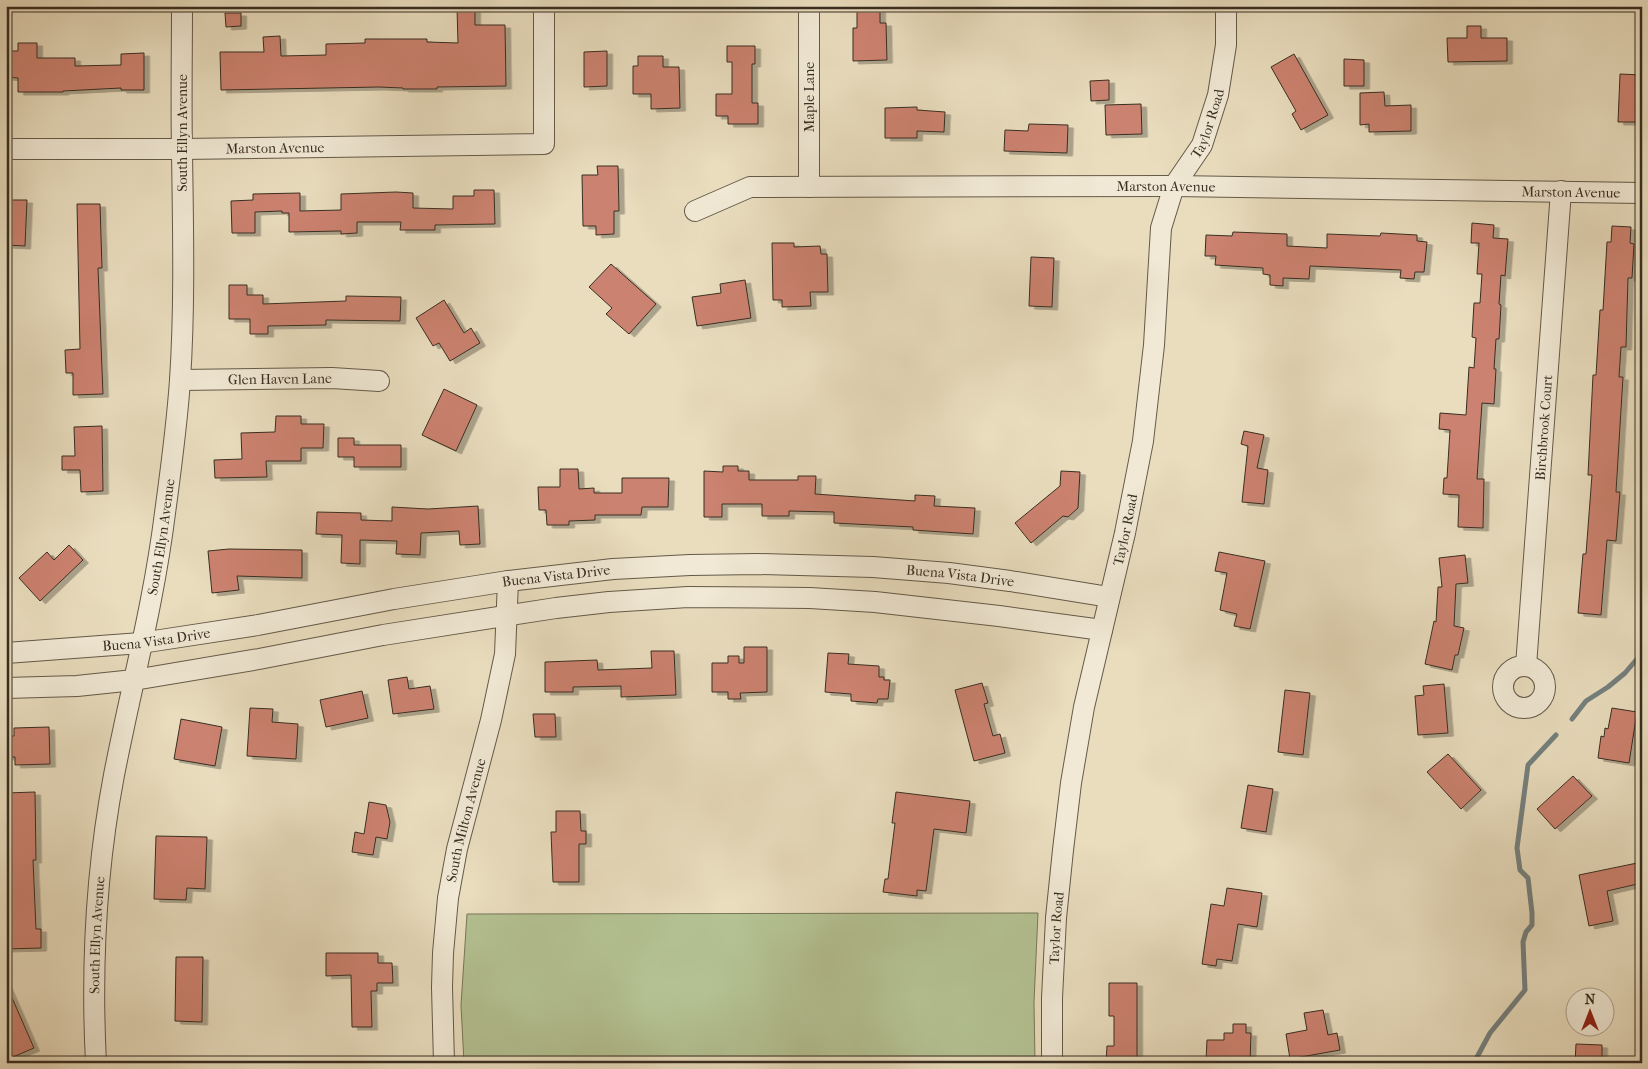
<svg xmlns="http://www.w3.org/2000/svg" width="1648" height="1069" viewBox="0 0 1648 1069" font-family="'IM FELL French Canon',serif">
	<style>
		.green { fill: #b4c293; stroke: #76785a }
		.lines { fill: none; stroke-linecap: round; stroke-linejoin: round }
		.stream { stroke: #75817f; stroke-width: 5 }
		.building { fill: #cc826f; stroke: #382e22; filter: url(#shadow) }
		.street-casing { stroke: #645a49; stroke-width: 22 }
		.street { stroke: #f1e9d5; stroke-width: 20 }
		.labels { text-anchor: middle; stroke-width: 4; stroke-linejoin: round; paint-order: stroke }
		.street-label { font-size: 14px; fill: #382e22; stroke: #f1e9d5 }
	</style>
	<defs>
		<filter id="shadow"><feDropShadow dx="5.5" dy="3" stdDeviation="0" flood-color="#0004"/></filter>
	</defs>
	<rect width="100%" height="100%" fill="#e9ddbe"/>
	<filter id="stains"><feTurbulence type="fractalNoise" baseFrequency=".004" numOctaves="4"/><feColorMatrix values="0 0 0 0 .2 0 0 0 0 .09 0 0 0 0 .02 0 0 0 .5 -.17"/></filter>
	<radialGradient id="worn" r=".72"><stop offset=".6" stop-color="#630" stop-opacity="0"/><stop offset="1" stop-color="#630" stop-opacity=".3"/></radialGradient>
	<!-- green -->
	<polygon class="green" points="1038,913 1034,1002 1035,1063 464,1063 461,1005 467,914"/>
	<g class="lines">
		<!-- stream -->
		<g class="stream">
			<polyline points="1572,719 1586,701 1608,687 1625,673 1642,653"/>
			<polyline points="1476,1063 1476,1059 1490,1033 1525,990 1523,942 1526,932 1532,925 1532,913 1528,878 1520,870 1517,848 1528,765 1556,735"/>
		</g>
	</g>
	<!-- building -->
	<g class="building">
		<polygon points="857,6 880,6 880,23 886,23 887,60 853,61 853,28 857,28"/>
		<polygon points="475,7 475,25 505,25 506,86 437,87 437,89 403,89 403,88 379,87 221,90 220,52 264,52 263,37 280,36 281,56 326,55 326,44 365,43 365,39 427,39 427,42 458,43 457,8"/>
		<polygon points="225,13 241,13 241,26 226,27"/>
		<polygon points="1467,26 1481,26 1481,38 1507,38 1507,61 1448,62 1447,38 1467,38"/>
		<polygon points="18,43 37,43 37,58 75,58 75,66 121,65 121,54 144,53 144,90 121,90 121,88 63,91 63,92 18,92 18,78 6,77 6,51 18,51"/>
		<polygon points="727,46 755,46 755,64 752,64 752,103 758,103 758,124 728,124 728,116 716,116 716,94 732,94 732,62 727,62"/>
		<polygon points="607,51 607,86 584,87 584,52"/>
		<polygon points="1294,54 1328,115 1301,130 1292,114 1296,111 1271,67"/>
		<polygon points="638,56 663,56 663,67 679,67 680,108 651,109 651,94 633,94 633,66 638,66"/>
		<polygon points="1344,59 1364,60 1364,86 1344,86"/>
		<polygon points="1620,74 1642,75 1642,122 1618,122"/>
		<polygon points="1109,80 1109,100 1091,101 1090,81"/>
		<polygon points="1384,92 1385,106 1411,105 1411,131 1369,132 1369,124 1360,125 1360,93"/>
		<polygon points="1141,104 1142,134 1106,135 1105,105"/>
		<polygon points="917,107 917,110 945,112 944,132 917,131 917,138 885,138 885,108"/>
		<polygon points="1029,124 1068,125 1067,153 1004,151 1005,130 1028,131"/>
		<polygon points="597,166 618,166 619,211 614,211 614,234 596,235 596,226 583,226 582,175 598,175"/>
		<polygon points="474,190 494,190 495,224 435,225 435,230 400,230 401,222 357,222 357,233 341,234 341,231 289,232 289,213 282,213 282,211 255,212 255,233 232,233 231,201 253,200 253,194 300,193 300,211 341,210 341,194 396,192 413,193 413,208 453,209 453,196 474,196"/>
		<polygon points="6,200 27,200 25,246 6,245"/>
		<polygon points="77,204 100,204 102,268 98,268 103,394 73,395 73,373 66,373 65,350 80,349"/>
		<polygon points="1472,223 1494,225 1493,238 1508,239 1505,276 1501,275 1499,304 1501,305 1499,339 1496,339 1494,369 1496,369 1494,404 1482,403 1477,479 1484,479 1483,528 1458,527 1459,495 1443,494 1444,478 1447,478 1450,430 1439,429 1440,413 1466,415 1469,367 1474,368 1476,338 1472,337 1474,303 1480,303 1482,274 1477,274 1479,243 1471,243"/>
		<polygon points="1612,226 1631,227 1630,243 1634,244 1632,278 1628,278 1626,347 1621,347 1619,377 1623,377 1616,492 1620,492 1616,541 1607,540 1601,615 1578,613 1583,554 1586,554 1592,475 1588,475 1593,375 1596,375 1600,310 1603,310 1607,242 1611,242"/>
		<polygon points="1233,232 1287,234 1287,246 1327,248 1327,234 1380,236 1381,233 1417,235 1417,241 1427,242 1424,272 1415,272 1414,279 1400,278 1401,270 1310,266 1309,279 1283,278 1283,286 1270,285 1270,275 1263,274 1263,268 1215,265 1216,256 1205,256 1206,235 1232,236"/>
		<polygon points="772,243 794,243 794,247 820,246 821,254 827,254 828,292 810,292 811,306 782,307 782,300 773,300"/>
		<polygon points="1031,257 1054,258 1052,307 1029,306"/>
		<polygon points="611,264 656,304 629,334 606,314 612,308 589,287"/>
		<polygon points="745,280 751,318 697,326 692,297 721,293 720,284"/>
		<polygon points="229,285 247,285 247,295 263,295 263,304 346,301 346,296 401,297 400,321 326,320 326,325 268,326 268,334 250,334 250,319 229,319"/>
		<polygon points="444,300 464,333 471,328 480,343 450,361 439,343 433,346 416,318"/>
		<polygon points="444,389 477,405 456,451 422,435"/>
		<polygon points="276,416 301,416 301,424 324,424 323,448 301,448 301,461 266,461 267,477 215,478 214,460 242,459 241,433 275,432"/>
		<polygon points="102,426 103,491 81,492 80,470 62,470 62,456 75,456 74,427"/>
		<polygon points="1244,431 1264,435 1257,468 1268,470 1264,504 1242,502 1248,446 1241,444"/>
		<polygon points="338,438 354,438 354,445 401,445 401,467 354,467 354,457 338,457"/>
		<polygon points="723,466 738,466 738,471 749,471 749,480 798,480 798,476 816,476 815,494 915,501 915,495 935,496 934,506 975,508 973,534 913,530 913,527 834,523 834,512 789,511 789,516 762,516 762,504 722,504 722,517 704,517 704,471 723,472"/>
		<polygon points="560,469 578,469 579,489 594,488 594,493 622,493 622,478 669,478 668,507 642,507 641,515 595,515 595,520 569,521 569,525 547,525 546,510 539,510 538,487 560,487"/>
		<polygon points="1061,471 1080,472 1078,508 1068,517 1063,516 1031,543 1015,523 1060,486"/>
		<polygon points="478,506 480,544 460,545 459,531 421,533 420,555 396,554 397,541 360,540 360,564 341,563 342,535 316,534 317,512 361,513 361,520 392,521 392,507 428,509"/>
		<polygon points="69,545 83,560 40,601 19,578 47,552 54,560"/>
		<polygon points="229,549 302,550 302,578 237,576 239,590 212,593 208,551"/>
		<polygon points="1219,552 1265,561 1250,629 1234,626 1237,614 1220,610 1227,573 1215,571"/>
		<polygon points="1465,555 1468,583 1456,584 1454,626 1464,628 1458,655 1455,655 1452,670 1425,664 1434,621 1436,622 1438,587 1442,587 1439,558"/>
		<polygon points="744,647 767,647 767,692 740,693 741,699 728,699 728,692 712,692 712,663 728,663 728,656 739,656 739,663 744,663"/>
		<polygon points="651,651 674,651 676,695 621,697 621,686 573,687 573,692 545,692 545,662 597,660 598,670 652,668"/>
		<polygon points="828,653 849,654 848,664 879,666 879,677 884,677 884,680 890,680 888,699 878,699 877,703 851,701 851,694 825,692"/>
		<polygon points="407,677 409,689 430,686 434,709 393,714 388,680"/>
		<polygon points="982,683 988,703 984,704 993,736 1000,734 1005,753 974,761 955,690"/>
		<polygon points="1444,684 1448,733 1418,735 1415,696 1424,695 1423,686"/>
		<polygon points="1285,690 1310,693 1303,755 1278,752"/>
		<polygon points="362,691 368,718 326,727 320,700"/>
		<polygon points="250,708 273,709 272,722 298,724 296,759 247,756"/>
		<polygon points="1612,708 1637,712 1629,763 1598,758 1601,736 1604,737 1605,728 1608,729"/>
		<polygon points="533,714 555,714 556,737 535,737"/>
		<polygon points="181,719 222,727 215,766 174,759"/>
		<polygon points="49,727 50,764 15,765 15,757 6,757 6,736 14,736 14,728"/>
		<polygon points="1448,754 1481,790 1461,809 1427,772"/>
		<polygon points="1573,776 1592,796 1555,829 1537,809"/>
		<polygon points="1248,785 1273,789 1266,832 1241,828"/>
		<polygon points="35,792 36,860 33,860 36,929 41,929 41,948 6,949 6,931 8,931 6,871 6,793"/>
		<polygon points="896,792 970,801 966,833 934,829 926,891 917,890 917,896 883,892 885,879 888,879 895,823 892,823"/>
		<polygon points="369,802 386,805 390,822 387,839 376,837 373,855 352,852 355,832 364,834"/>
		<polygon points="556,811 580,811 581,831 586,831 586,844 579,844 579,882 553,882 551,832 556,832"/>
		<polygon points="156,836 207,837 205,889 187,888 186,900 154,899"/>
		<polygon points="1642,862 1642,883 1607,891 1613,921 1589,926 1579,875"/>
		<polygon points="1227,888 1262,893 1257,927 1238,924 1232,961 1217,959 1216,966 1202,964 1211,904 1224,906"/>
		<polygon points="326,953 378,953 378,963 392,963 393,983 377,983 377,991 371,991 372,1027 352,1027 351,975 326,976"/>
		<polygon points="176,957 203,957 202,1022 175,1021"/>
		<polygon points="1109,983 1137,983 1137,1063 1106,1063 1107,1046 1114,1046 1114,1016 1109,1016"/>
		<polygon points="6,984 34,1048 6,1060"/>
		<polygon points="1323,1010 1328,1035 1337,1033 1340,1050 1290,1059 1286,1034 1307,1030 1304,1013"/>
		<polygon points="1233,1024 1246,1024 1246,1033 1251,1033 1250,1063 1226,1063 1226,1061 1206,1060 1207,1040 1224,1040 1224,1033 1233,1033"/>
		<polygon points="1576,1044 1602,1045 1602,1063 1575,1063"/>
	</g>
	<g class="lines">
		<!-- street casing -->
		<g class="street-casing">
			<g id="street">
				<path id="s1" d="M6,149H182L544,144V6"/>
				<polyline points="809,187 809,6"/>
				<path id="s2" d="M695,211L750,187L1174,186L1642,193"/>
				<path id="s3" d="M180,380L332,378L379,381"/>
				<path id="s4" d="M6,653L141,643L258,625L394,599L508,581L613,569L690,565L758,564L873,567L949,573L1010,581L1109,597"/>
				<circle cx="1524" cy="687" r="21"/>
				<path id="s5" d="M1526,666L1561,191"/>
				<polyline points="6,688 77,686 134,680 259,659 383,635 556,608 609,602 688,597 810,598 875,602 999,616 1102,630"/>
				<path id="s6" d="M96,1063C91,966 96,870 114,775C131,688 154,602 165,513C171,469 177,425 180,380C185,304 183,227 182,151C181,102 182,54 182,6"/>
				<path id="s7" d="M444,1063L442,987L443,953L448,898L457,849L491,720L505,654L508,581"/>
				<path id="s8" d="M1052,1063V998L1056,918L1063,850L1071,783L1084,707L1125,533L1143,441L1154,345L1161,228L1174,186L1202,145L1218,95L1226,45V6"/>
			</g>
		</g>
		<!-- street -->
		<use href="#street" class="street"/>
	</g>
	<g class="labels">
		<!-- street labels -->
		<g class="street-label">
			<text transform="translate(809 97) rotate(-90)" y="5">Maple Lane</text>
			<text dy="5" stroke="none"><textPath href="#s8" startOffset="960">Taylor Road</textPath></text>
			<text transform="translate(182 133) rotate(-90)" y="5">South Ellyn Avenue</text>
			<text dy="5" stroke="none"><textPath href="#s1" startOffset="269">Marston Avenue</textPath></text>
			<text dy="5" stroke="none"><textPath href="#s2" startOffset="476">Marston Avenue</textPath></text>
			<text dy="5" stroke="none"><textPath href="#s2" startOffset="881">Marston Avenue</textPath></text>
			<text dy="5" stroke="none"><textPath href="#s3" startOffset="100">Glen Haven Lane</textPath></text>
			<text dy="5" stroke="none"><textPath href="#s5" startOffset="239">Birchbrook Court</textPath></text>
			<text dy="5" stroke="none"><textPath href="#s8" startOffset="540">Taylor Road</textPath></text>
			<text dy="5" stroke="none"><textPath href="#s6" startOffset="532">South Ellyn Avenue</textPath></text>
			<text dy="5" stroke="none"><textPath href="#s4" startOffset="556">Buena Vista Drive</textPath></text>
			<text dy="5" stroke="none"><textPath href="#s4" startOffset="961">Buena Vista Drive</textPath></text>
			<text dy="5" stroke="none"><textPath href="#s4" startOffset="151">Buena Vista Drive</textPath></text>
			<text dy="5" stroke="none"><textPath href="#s7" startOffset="245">South Milton Avenue</textPath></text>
			<text dy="5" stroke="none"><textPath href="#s8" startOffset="135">Taylor Road</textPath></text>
			<text dy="5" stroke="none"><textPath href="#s6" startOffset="128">South Ellyn Avenue</textPath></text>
		</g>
	</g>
	<!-- margin -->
	<rect width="1648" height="1069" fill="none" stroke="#e9ddbe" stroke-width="25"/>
	<rect x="8" y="8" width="1633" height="1054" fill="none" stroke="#382e22" stroke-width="2.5"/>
	<rect x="12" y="12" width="1623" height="1044" fill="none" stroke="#382e22"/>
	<!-- north arrow -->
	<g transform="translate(1590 1012)"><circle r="24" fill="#f1e9d5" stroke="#a79e8d"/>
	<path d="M0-4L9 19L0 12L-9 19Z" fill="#8f2418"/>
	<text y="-8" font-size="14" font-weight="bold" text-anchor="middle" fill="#382e22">N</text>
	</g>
	<rect width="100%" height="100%" filter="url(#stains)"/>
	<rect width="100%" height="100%" fill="url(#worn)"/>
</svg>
